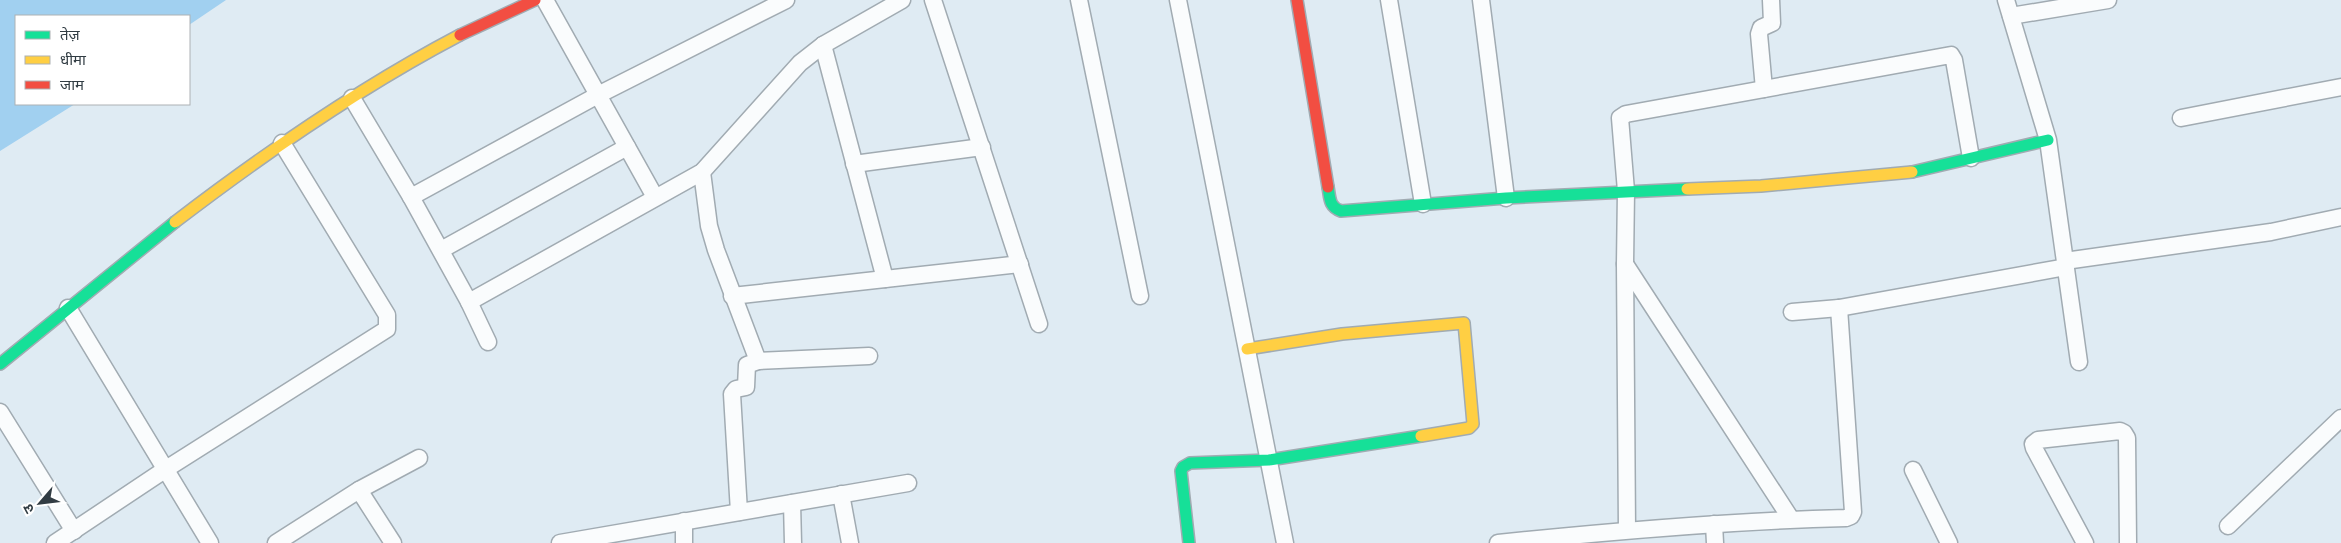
<svg xmlns="http://www.w3.org/2000/svg" width="2341" height="543" viewBox="0 0 2341 543" font-family="'Golos Text','Noto Sans Devanagari',sans-serif">
	<style>
		.water { fill: #a1d0f0 }
		.lines { fill: none; stroke-linecap: round; stroke-linejoin: round }
		.street-casing { stroke: #a1abb2; stroke-width: 19 }
		.fast-casing { stroke: #a1abb2; stroke-width: 14 }
		.slow-casing { stroke: #a1abb2; stroke-width: 14 }
		.jam-casing { stroke: #a1abb2; stroke-width: 14 }
		.street { stroke: #fafcfd; stroke-width: 16 }
		.fast { stroke: #16e098; stroke-width: 11 }
		.slow { stroke: #ffcf43; stroke-width: 11 }
		.jam { stroke: #f24e42; stroke-width: 11 }
	</style>
	<rect width="100%" height="100%" fill="#dfebf3"/>
	<!-- water -->
	<polygon class="water" points="0,0 226,0 189,25 189,16 16,16 16,104 75,104 0,151"/>
	<g class="lines">
		<!-- street casing -->
		<g class="street-casing">
			<g id="street">
				<polyline points="545,0 655,197"/>
				<polyline points="933,0 1039,324"/>
				<polyline points="1079,0 1140,296"/>
				<polyline points="1178,0 1285,543"/>
				<polyline points="1389,0 1423,204"/>
				<polyline points="1481,0 1506,198"/>
				<polyline points="2006,0 2048,140 2079,362"/>
				<polyline points="2011,16 2108,0"/>
				<polyline points="823,45 885,279 1020,264"/>
				<polyline points="1764,89 1759,34 1761,28 1772,23 1771,0"/>
				<polyline points="352,98 411,197 598,95 786,0"/>
				<polyline points="2181,118 2341,87"/>
				<polyline points="854,164 982,147"/>
				<polyline points="702,172 709,226 716,250 758,361"/>
				<polyline points="411,197 469,302 488,342"/>
				<polyline points="441,250 627,147"/>
				<polyline points="2065,261 2271,232 2341,217"/>
				<polyline points="1625,264 1791,519"/>
				<polyline points="732,296 885,279"/>
				<polyline points="469,302 702,172 800,63 823,45 902,0"/>
				<polyline points="68,308 210,543"/>
				<polyline points="1792,312 1839,308 2066,267"/>
				<polyline points="0,412 74,531"/>
				<polyline points="1913,470 1949,543"/>
				<polyline points="359,490 419,458"/>
				<polyline points="841,494 850,543"/>
				<polyline points="792,503 793,543"/>
				<polyline points="739,512 732,394 736,389 746,387 747,365 758,361 869,356"/>
				<polyline points="684,521 684,543"/>
				<polyline points="1714,524 1715,543"/>
				<polyline points="2228,526 2341,418"/>
				<polyline points="1627,530 1625,264 1626,191 1620,118 1626,114 1951,55 1954,60 1971,158"/>
				<polyline points="55,543 166,469 387,329 387,315 282,143"/>
				<polyline points="276,543 359,490 393,543"/>
				<polyline points="560,543 908,483"/>
				<path d="M1498,543C1614,531 1730,521 1846,518L1851,516L1853,512L1839,308"/>
				<polyline points="2085,543 2034,448 2033,444 2038,440 2120,431 2124,433 2127,438 2128,543"/>
			</g>
		</g>
		<!-- fast casing -->
		<g class="fast-casing">
			<g id="fast">
				<polyline points="1912,172 2048,140"/>
				<path d="M1328,187C1330,198 1329,207 1341,211L1506,198L1687,189"/>
				<polyline points="0,364 175,222"/>
				<polyline points="1189,543 1181,471 1183,467 1190,463 1269,460 1421,436"/>
			</g>
		</g>
		<!-- slow casing -->
		<g class="slow-casing">
			<g id="slow">
				<polyline points="1687,189 1761,186 1912,172"/>
				<path d="M175,222C265,153 359,88 460,35"/>
				<polyline points="1247,349 1342,334 1464,323 1473,424 1469,428 1421,436"/>
			</g>
		</g>
		<!-- jam casing -->
		<g class="jam-casing">
			<g id="jam">
				<polyline points="1297,0 1328,187"/>
				<polyline points="460,35 535,0"/>
			</g>
		</g>
		<!-- street -->
		<use href="#street" class="street"/>
		<!-- fast -->
		<use href="#fast" class="fast"/>
		<!-- slow -->
		<use href="#slow" class="slow"/>
		<!-- jam -->
		<use href="#jam" class="jam"/>
	</g>
	<!-- legend -->
	<rect x="15" y="15" width="175" height="90" fill="#ffffff" stroke="#adb1b4"/>
	<rect x="25" y="31" width="25" height="8" fill="#16e098" stroke="#adb1b4"/>
	<text x="60" y="40" font-size="15" fill="#313c43">तेज़</text>
	<rect x="25" y="56" width="25" height="8" fill="#ffcf43" stroke="#adb1b4"/>
	<text x="60" y="65" font-size="15" fill="#313c43">धीमा</text>
	<rect x="25" y="81" width="25" height="8" fill="#f24e42" stroke="#adb1b4"/>
	<text x="60" y="90" font-size="15" fill="#313c43">जाम</text>
	<!-- north arrow -->
	<g transform="translate(40 503) rotate(242)" stroke="#ffffff" stroke-width="4" paint-order="stroke">
	<path d="M0-4L9 19L0 12L-9 19Z" fill="#313c43"/>
	<text y="-8" font-size="14" font-weight="bold" text-anchor="middle" fill="#313c43">उ</text>
	</g>
</svg>
